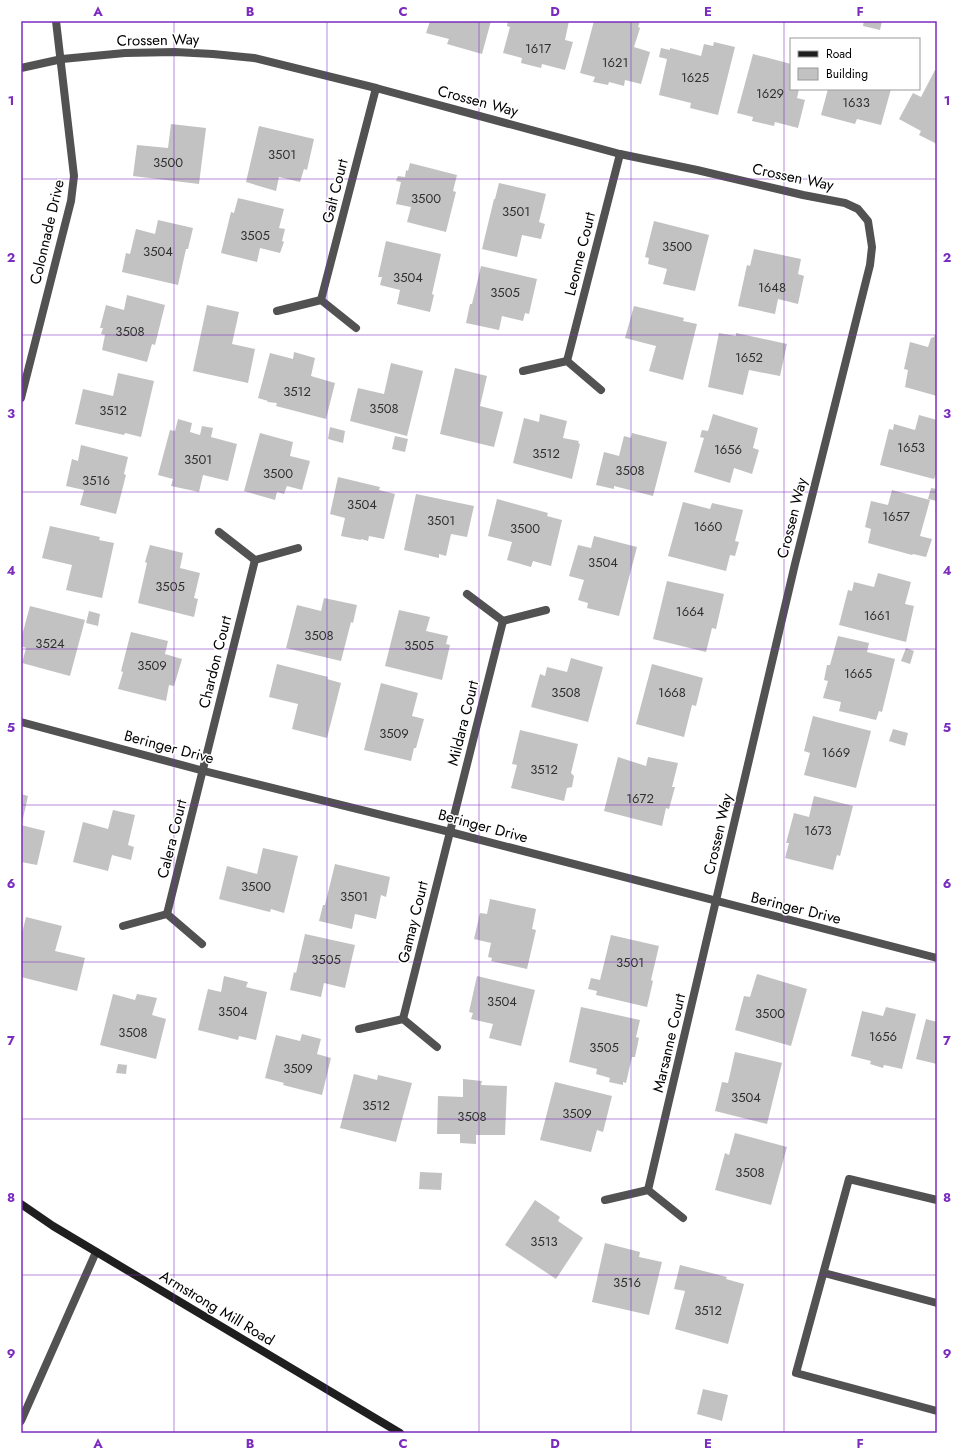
<svg xmlns="http://www.w3.org/2000/svg" width="958" height="1454" viewBox="0 0 958 1454" font-family="Jost,sans-serif">
	<style>
		.building { fill: #c2c2c2 }
		.lines { fill: none; stroke-linecap: round; stroke-linejoin: round }
		.lane { stroke: #525252; stroke-width: 8 }
		.street { stroke: #525252; stroke-width: 8 }
		.secondary { stroke: #1f1f1f; stroke-width: 8 }
		.grid { fill: none; stroke: #7b2cbf; stroke-width: 1; stroke-opacity: 0.55 }
		.labels { text-anchor: middle; stroke-width: 3; stroke-linejoin: round; paint-order: stroke }
		.number-label { font-size: 13px; fill: #303030 }
		.street-label { font-size: 15px; fill: #000; stroke: #fff }
		.neatline { fill: none; stroke: #7b2cbf; stroke-width: 1.5 }
		.grid-label { font-size: 13px; text-anchor: middle; font-weight: bold; fill: #7b2cbf }
	</style>
	<rect width="100%" height="100%" fill="#fff"/>
	<!-- building -->
	<g class="building">
		<polygon points="430,21 491,21 482,54 447,44 449,39 426,33"/>
		<polygon points="508,21 569,21 565,40 573,42 565,70 542,64 541,68 521,63 522,58 503,53 510,27 507,26"/>
		<polygon points="594,21 618,22 618,21 640,21 638,27 640,28 634,47 650,52 641,84 625,80 624,86 609,82 608,85 593,82 595,77 580,73"/>
		<polygon points="864,21 882,21 880,30 863,26"/>
		<polygon points="714,42 735,47 718,115 690,108 691,103 659,95 667,59 659,57 661,48 670,50 670,48 701,56 704,44 713,46"/>
		<polygon points="753,54 791,64 791,89 799,89 797,98 805,100 798,128 775,122 774,126 752,121 753,117 737,113"/>
		<polygon points="935,70 937,71 937,144 919,135 921,131 899,119 913,93 921,97"/>
		<polygon points="828,89 891,89 881,125 857,119 855,124 821,115"/>
		<polygon points="171,124 206,128 199,184 133,176 137,145 168,148"/>
		<polygon points="259,126 314,139 307,170 304,169 300,182 279,177 276,191 246,182"/>
		<polygon points="410,163 457,175 453,191 456,192 446,232 407,222 411,207 396,204 401,182 396,181 398,176 405,177 406,170 408,171"/>
		<polygon points="499,183 546,194 539,222 545,224 541,239 522,235 517,257 482,249 494,199 495,199"/>
		<polygon points="238,198 284,209 279,228 285,229 282,241 284,242 280,253 260,248 257,262 221,253 231,212 234,213"/>
		<polygon points="158,220 193,228 188,249 186,249 178,285 122,272 126,253 130,254 136,229 155,234"/>
		<polygon points="654,221 709,235 695,291 663,284 667,269 648,264 649,258 645,257"/>
		<polygon points="386,241 441,254 432,294 434,295 430,312 397,304 400,290 380,285 382,277 378,277"/>
		<polygon points="754,249 801,259 798,274 804,276 798,304 778,299 775,314 738,306 747,265 750,266"/>
		<polygon points="481,266 537,279 529,314 525,313 523,321 502,316 499,330 466,323 470,304 472,304"/>
		<polygon points="127,295 165,305 155,345 152,344 147,362 102,350 105,335 101,334 103,328 100,328 106,305 124,310"/>
		<polygon points="207,305 239,312 232,344 255,349 248,383 193,371"/>
		<polygon points="634,306 684,318 683,321 697,324 683,380 649,371 656,346 625,338"/>
		<polygon points="719,333 736,336 736,333 787,344 780,376 749,370 743,395 708,387"/>
		<polygon points="935,335 937,335 937,396 905,387 908,370 904,369 910,342 928,347 931,338 934,337"/>
		<polygon points="294,352 315,358 311,376 335,383 326,419 276,406 277,403 267,402 268,401 258,398 270,353 293,359"/>
		<polygon points="391,363 423,371 407,436 350,421 358,388 384,394"/>
		<polygon points="455,368 487,376 480,406 503,412 494,447 440,434"/>
		<polygon points="118,373 154,381 141,437 125,433 124,435 75,424 83,389 113,396"/>
		<polygon points="540,414 567,421 563,438 579,441 578,443 580,444 572,479 513,463 524,418 539,422"/>
		<polygon points="713,414 758,428 753,448 759,450 752,474 734,468 730,483 694,472 704,438 700,437 702,430 708,431"/>
		<polygon points="919,415 937,420 937,471 934,479 880,465 889,429 893,430 894,424 915,430"/>
		<polygon points="178,419 192,423 190,432 200,435 202,426 213,428 211,437 237,444 228,481 203,475 199,492 171,486 173,479 158,475 170,430 175,431"/>
		<polygon points="330,427 345,431 343,443 328,439"/>
		<polygon points="260,433 293,442 290,456 310,461 302,490 287,486 284,494 277,492 275,500 244,491"/>
		<polygon points="632,433 667,442 653,496 614,486 614,489 596,485 604,452 619,456 624,436 631,438"/>
		<polygon points="395,436 408,439 405,452 392,449"/>
		<polygon points="81,445 128,457 124,474 126,475 116,514 80,505 84,490 66,486 72,459 78,461"/>
		<polygon points="338,477 380,487 379,490 395,494 384,539 369,536 368,541 361,539 361,540 341,536 345,518 330,514"/>
		<polygon points="931,488 937,489 937,501 928,499"/>
		<polygon points="892,490 930,500 920,536 932,539 926,557 913,554 912,555 868,543 871,529 865,527 871,501 888,505"/>
		<polygon points="416,494 474,506 467,537 451,534 446,556 439,554 439,558 404,550"/>
		<polygon points="497,499 548,513 547,516 562,520 551,566 533,561 531,567 507,560 512,542 488,536"/>
		<polygon points="683,502 710,509 712,503 743,510 735,541 739,542 735,556 730,555 726,571 668,556"/>
		<polygon points="50,526 100,537 99,540 114,543 102,598 66,590 72,565 42,558"/>
		<polygon points="594,536 637,547 619,616 587,608 588,603 578,600 584,580 569,576 578,545 591,548"/>
		<polygon points="150,545 183,553 180,568 200,573 194,598 198,599 194,617 138,603 147,563 145,562"/>
		<polygon points="878,573 911,582 905,604 914,606 906,642 839,625 848,590 852,591 854,582 874,587"/>
		<polygon points="667,581 724,594 716,629 712,628 706,652 653,639"/>
		<polygon points="324,598 357,605 353,623 351,622 341,661 286,648 297,605 321,611"/>
		<polygon points="30,606 85,620 70,676 22,663 26,648 21,646 21,639"/>
		<polygon points="399,610 430,617 426,631 448,636 446,644 450,645 442,680 385,666"/>
		<polygon points="89,611 100,614 98,626 86,623"/>
		<polygon points="131,632 168,641 165,654 182,659 174,686 169,685 166,701 118,689 123,672 121,671"/>
		<polygon points="838,636 869,643 867,652 895,659 882,712 879,711 876,720 839,711 841,702 823,698 828,681 824,680 827,665 830,665"/>
		<polygon points="906,648 914,651 910,664 901,661"/>
		<polygon points="571,658 603,667 588,722 531,707 540,674 545,676 547,667 567,672"/>
		<polygon points="277,664 328,677 327,679 341,683 327,738 292,729 298,704 269,697"/>
		<polygon points="652,664 703,678 696,706 692,705 684,737 636,724"/>
		<polygon points="381,683 418,693 412,716 424,719 416,748 414,748 411,761 364,750"/>
		<polygon points="813,716 871,731 856,788 804,775 810,753 804,751"/>
		<polygon points="893,729 908,733 905,746 889,741"/>
		<polygon points="520,730 578,744 571,773 574,776 572,787 567,788 564,801 511,788 517,765 512,764"/>
		<polygon points="618,757 646,766 648,757 678,763 672,787 675,787 669,809 666,808 662,826 604,811"/>
		<polygon points="21,794 28,796 22,823 21,823"/>
		<polygon points="814,796 853,806 840,856 837,855 833,870 785,858 789,843 786,843 794,813 809,817"/>
		<polygon points="113,810 135,815 128,845 134,847 131,860 112,855 108,871 73,862 83,822 108,829"/>
		<polygon points="21,825 45,831 37,865 21,862"/>
		<polygon points="263,848 298,856 284,913 271,909 270,912 219,899 227,866 257,874"/>
		<polygon points="335,864 390,877 386,897 381,895 376,919 355,914 352,929 319,921 323,905 325,905"/>
		<polygon points="490,899 536,909 532,929 536,930 527,969 491,961 492,958 488,957 491,943 474,939 480,913 487,914"/>
		<polygon points="26,917 62,926 55,951 85,958 77,991 21,977 21,937"/>
		<polygon points="305,934 355,945 345,988 324,983 321,997 290,990 294,972 296,973"/>
		<polygon points="611,935 659,946 651,980 653,981 647,1007 596,995 597,991 588,989 591,978 600,980"/>
		<polygon points="757,974 807,989 791,1046 735,1030 744,996 750,997"/>
		<polygon points="224,976 248,982 246,987 267,992 256,1040 239,1036 238,1040 198,1030 208,989 221,992"/>
		<polygon points="477,976 535,990 521,1046 489,1038 493,1024 471,1019 473,1013 469,1012"/>
		<polygon points="113,994 135,1000 137,994 157,998 152,1015 166,1019 156,1059 100,1045"/>
		<polygon points="581,1007 640,1020 636,1037 639,1038 635,1057 632,1057 626,1083 623,1082 623,1085 609,1082 610,1078 596,1074 597,1069 569,1062"/>
		<polygon points="886,1007 916,1014 902,1069 884,1065 883,1068 870,1064 871,1061 851,1056 862,1011 883,1016"/>
		<polygon points="926,1019 937,1022 937,1064 916,1059"/>
		<polygon points="302,1034 321,1039 317,1054 331,1058 322,1095 283,1085 284,1083 265,1078 276,1035 300,1041"/>
		<polygon points="735,1052 782,1063 767,1124 715,1111 722,1082 728,1083"/>
		<polygon points="118,1064 127,1065 126,1074 116,1073"/>
		<polygon points="354,1074 377,1080 378,1075 412,1083 396,1142 340,1128"/>
		<polygon points="463,1079 482,1081 481,1085 507,1086 505,1135 476,1135 476,1144 460,1143 460,1134 437,1134 438,1096 463,1097"/>
		<polygon points="555,1082 612,1096 603,1132 597,1130 591,1152 540,1140"/>
		<polygon points="735,1133 787,1147 771,1205 715,1190 725,1153 729,1155"/>
		<polygon points="420,1172 442,1173 441,1190 419,1189"/>
		<polygon points="535,1200 560,1217 558,1221 583,1238 556,1279 505,1245"/>
		<polygon points="605,1243 640,1252 639,1257 662,1262 649,1315 592,1302"/>
		<polygon points="680,1265 727,1277 726,1279 744,1284 728,1344 675,1329 685,1291 674,1289"/>
		<polygon points="703,1389 728,1395 722,1421 697,1414"/>
	</g>
	<g class="lines">
		<!-- lane -->
		<g class="lane">
			<polyline points="937,1200 849,1179 796,1373 937,1411"/>
			<polyline points="824,1273 937,1303"/>
			<polyline points="21,1421 96,1252"/>
		</g>
		<!-- street -->
		<g class="street">
			<polyline points="21,68 62,59 125,53 175,52 213,54 254,58 376,88 620,154 697,170 803,195 845,203 858,209 868,221 872,247 870,265 795,564 648,1190"/>
			<polyline points="321,300 376,88"/>
			<polyline points="277,311 321,300 356,328"/>
			<polyline points="567,361 620,154"/>
			<polyline points="523,371 567,361 601,390"/>
			<polyline points="21,398 71,201 74,176 56,21"/>
			<polyline points="219,532 255,560 298,548"/>
			<polyline points="467,594 503,621 546,610"/>
			<polyline points="21,722 204,771 450,832 937,958"/>
			<polyline points="167,914 255,560"/>
			<polyline points="123,926 167,914 202,944"/>
			<polyline points="403,1019 503,621"/>
			<polyline points="359,1029 403,1019 437,1047"/>
			<polyline points="605,1200 648,1190 683,1218"/>
		</g>
		<!-- secondary -->
		<polyline class="secondary" points="21,1204 53,1226 400,1433"/>
	</g>
	<!-- grid -->
	<path class="grid" d="M174,21V1433M327,21V1433M479,21V1433M631,21V1433M784,21V1433M21,179H937M21,335H937M21,492H937M21,649H937M21,805H937M21,962H937M21,1119H937M21,1275H937"/>
	<g class="labels">
		<!-- number labels -->
		<g class="number-label">
			<text x="538" y="53">1617</text>
			<text x="615" y="67">1621</text>
			<text x="695" y="82">1625</text>
			<text x="770" y="98">1629</text>
			<text x="856" y="107">1633</text>
			<text x="282" y="159">3501</text>
			<text x="168" y="167">3500</text>
			<text x="426" y="203">3500</text>
			<text x="516" y="216">3501</text>
			<text x="255" y="240">3505</text>
			<text x="677" y="251">3500</text>
			<text x="158" y="256">3504</text>
			<text x="408" y="282">3504</text>
			<text x="772" y="292">1648</text>
			<text x="505" y="297">3505</text>
			<text x="130" y="336">3508</text>
			<text x="749" y="362">1652</text>
			<text x="297" y="396">3512</text>
			<text x="384" y="413">3508</text>
			<text x="113" y="415">3512</text>
			<text x="911" y="452">1653</text>
			<text x="728" y="454">1656</text>
			<text x="546" y="458">3512</text>
			<text x="198" y="464">3501</text>
			<text x="630" y="475">3508</text>
			<text x="278" y="478">3500</text>
			<text x="96" y="485">3516</text>
			<text x="362" y="509">3504</text>
			<text x="896" y="521">1657</text>
			<text x="441" y="525">3501</text>
			<text x="708" y="531">1660</text>
			<text x="525" y="533">3500</text>
			<text x="603" y="567">3504</text>
			<text x="170" y="591">3505</text>
			<text x="690" y="616">1664</text>
			<text x="877" y="620">1661</text>
			<text x="319" y="640">3508</text>
			<text x="50" y="648">3524</text>
			<text x="419" y="650">3505</text>
			<text x="152" y="670">3509</text>
			<text x="858" y="678">1665</text>
			<text x="566" y="697">3508</text>
			<text x="672" y="697">1668</text>
			<text x="394" y="738">3509</text>
			<text x="836" y="757">1669</text>
			<text x="544" y="774">3512</text>
			<text x="640" y="803">1672</text>
			<text x="818" y="835">1673</text>
			<text x="256" y="891">3500</text>
			<text x="354" y="901">3501</text>
			<text x="326" y="964">3505</text>
			<text x="630" y="967">3501</text>
			<text x="502" y="1006">3504</text>
			<text x="233" y="1016">3504</text>
			<text x="770" y="1018">3500</text>
			<text x="133" y="1037">3508</text>
			<text x="883" y="1041">1656</text>
			<text x="604" y="1052">3505</text>
			<text x="298" y="1073">3509</text>
			<text x="746" y="1102">3504</text>
			<text x="376" y="1110">3512</text>
			<text x="577" y="1118">3509</text>
			<text x="472" y="1121">3508</text>
			<text x="750" y="1177">3508</text>
			<text x="544" y="1246">3513</text>
			<text x="627" y="1287">3516</text>
			<text x="708" y="1315">3512</text>
		</g>
		<!-- street labels -->
		<g class="street-label">
			<text transform="translate(158 40) rotate(-1)" y="5">Crossen Way</text>
			<text transform="translate(478 101) rotate(15)" y="5">Crossen Way</text>
			<text transform="translate(793 177) rotate(12)" y="5">Crossen Way</text>
			<text transform="translate(335 191) rotate(-76)" y="5">Galt Court</text>
			<text transform="translate(47 232) rotate(-77)" y="5">Colonnade Drive</text>
			<text transform="translate(580 254) rotate(-76)" y="5">Leonne Court</text>
			<text transform="translate(792 518) rotate(-76)" y="5">Crossen Way</text>
			<text transform="translate(215 662) rotate(-76)" y="5">Chardon Court</text>
			<text transform="translate(463 723) rotate(-76)" y="5">Mildara Court</text>
			<text transform="translate(169 747) rotate(15)" y="5">Beringer Drive</text>
			<text transform="translate(483 826) rotate(15)" y="5">Beringer Drive</text>
			<text transform="translate(718 834) rotate(-77)" y="5">Crossen Way</text>
			<text transform="translate(172 839) rotate(-76)" y="5">Calera Court</text>
			<text transform="translate(796 908) rotate(14)" y="5">Beringer Drive</text>
			<text transform="translate(413 922) rotate(-76)" y="5">Gamay Court</text>
			<text transform="translate(669 1043) rotate(-77)" y="5">Marsanne Court</text>
			<text transform="translate(217 1308) rotate(31)" y="5">Armstrong Mill Road</text>
		</g>
	</g>
	<!-- border -->
	<rect width="958" height="1454" fill="none" stroke="#ffffff" stroke-width="44"/>
	<!-- legend -->
	<rect x="790" y="38" width="130" height="52" fill="#ffffff" stroke="#999999"/>
	<rect x="798" y="51" width="20" height="6" fill="#1f1f1f" stroke="#999999"/>
	<text x="826" y="58" font-size="12" fill="#000000">Road</text>
	<rect x="798" y="68" width="20" height="12" fill="#c2c2c2" stroke="#999999"/>
	<text x="826" y="78" font-size="12" fill="#000000">Building</text>
	<rect x="22" y="22" width="914" height="1410" class="neatline"/>
	<g class="grid-label">
		<text x="98" y="16">A</text>
		<text x="250" y="16">B</text>
		<text x="403" y="16">C</text>
		<text x="555" y="16">D</text>
		<text x="708" y="16">E</text>
		<text x="860" y="16">F</text>
		<text x="11" y="105">1</text>
		<text x="947" y="105">1</text>
		<text x="11" y="262">2</text>
		<text x="947" y="262">2</text>
		<text x="11" y="418">3</text>
		<text x="947" y="418">3</text>
		<text x="11" y="575">4</text>
		<text x="947" y="575">4</text>
		<text x="11" y="732">5</text>
		<text x="947" y="732">5</text>
		<text x="11" y="888">6</text>
		<text x="947" y="888">6</text>
		<text x="11" y="1045">7</text>
		<text x="947" y="1045">7</text>
		<text x="11" y="1202">8</text>
		<text x="947" y="1202">8</text>
		<text x="11" y="1358">9</text>
		<text x="947" y="1358">9</text>
		<text x="98" y="1448">A</text>
		<text x="250" y="1448">B</text>
		<text x="403" y="1448">C</text>
		<text x="555" y="1448">D</text>
		<text x="708" y="1448">E</text>
		<text x="860" y="1448">F</text>
	</g>
</svg>
